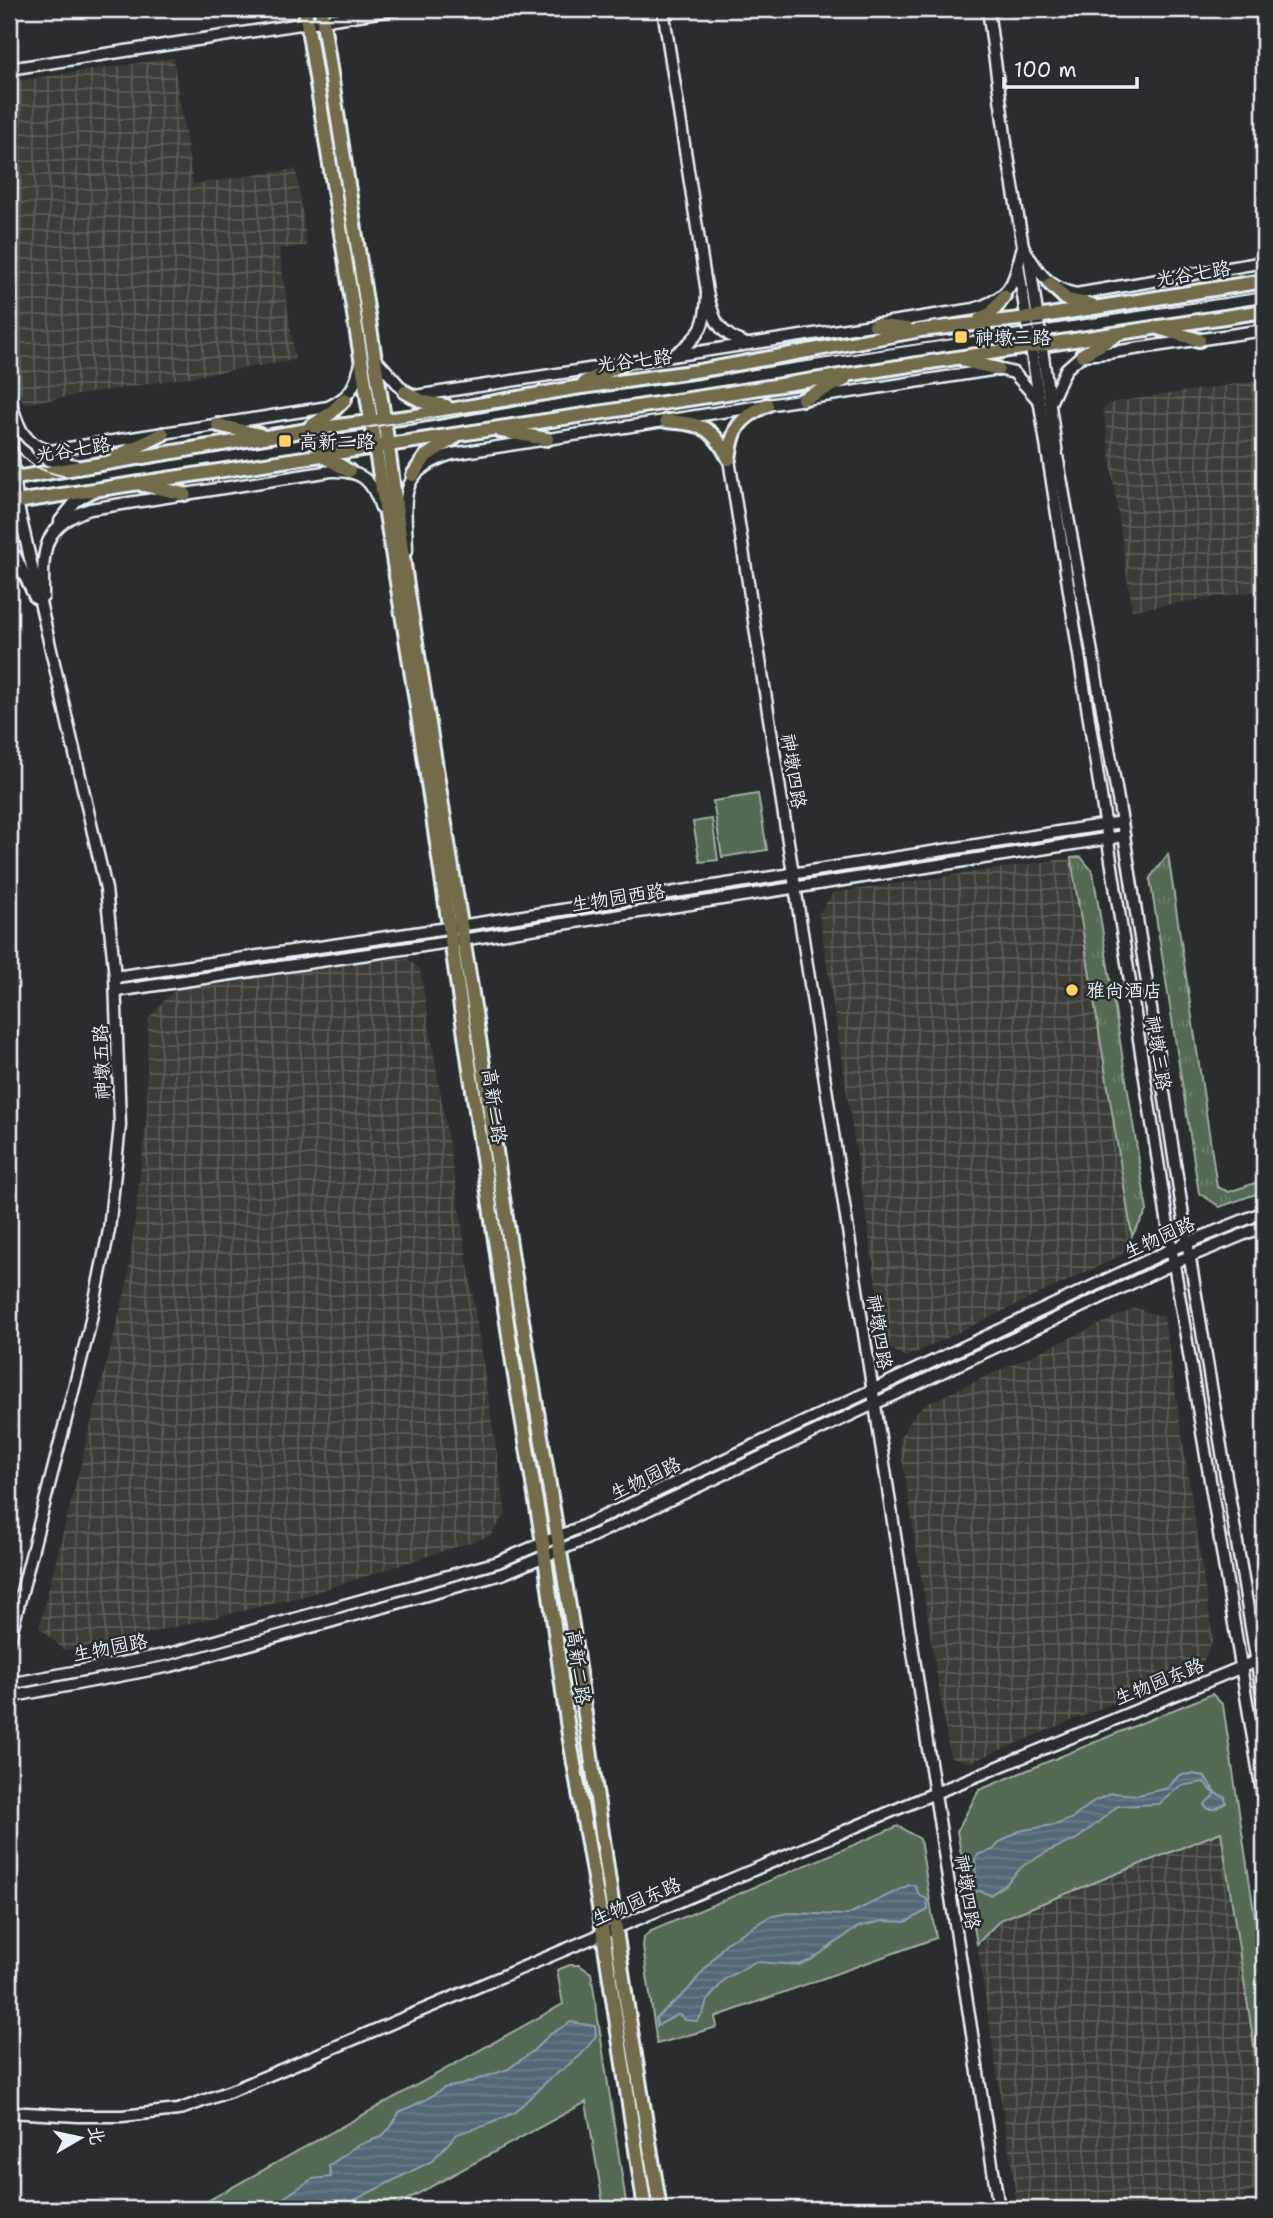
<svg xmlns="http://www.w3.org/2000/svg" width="1273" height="2218" viewBox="0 0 1273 2218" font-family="'Shantell Sans','LXGW WenKai TC',sans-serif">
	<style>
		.industrial { fill: url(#industrial-grid) }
		.grass { fill: url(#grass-tufts); stroke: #9eada6; stroke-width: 2 }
		.park { fill: #546954; stroke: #9eada6; stroke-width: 2 }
		.water { fill: url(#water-rules); stroke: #8f9eaa; stroke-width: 2 }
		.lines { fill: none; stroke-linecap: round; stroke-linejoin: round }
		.minor-casing { stroke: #e8f1f8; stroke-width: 15 }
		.major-casing { stroke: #e8f1f8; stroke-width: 18 }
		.minor { stroke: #2a2d2e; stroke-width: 10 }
		.major { stroke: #726c4b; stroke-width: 12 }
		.tram { stroke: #e8f1f8; stroke-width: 2 }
		.poi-dot { fill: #ffd166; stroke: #2a2d2e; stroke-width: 2.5 }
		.labels { text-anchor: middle; stroke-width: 5; stroke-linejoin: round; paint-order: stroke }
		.street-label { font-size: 19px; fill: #e8f1f8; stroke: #2a2d2e }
		.poi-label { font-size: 19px; fill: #e8f1f8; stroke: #2a2d2e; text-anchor: start }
	</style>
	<defs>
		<pattern id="industrial-grid" width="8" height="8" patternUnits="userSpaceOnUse" patternTransform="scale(1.75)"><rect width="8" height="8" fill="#3e3d39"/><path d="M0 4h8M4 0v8" fill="none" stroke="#5a5a56"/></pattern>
		<pattern id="grass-tufts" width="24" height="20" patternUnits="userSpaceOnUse" patternTransform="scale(1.75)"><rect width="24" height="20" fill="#546954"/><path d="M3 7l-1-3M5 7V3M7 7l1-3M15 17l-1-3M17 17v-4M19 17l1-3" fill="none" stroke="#6d7f6d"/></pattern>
		<pattern id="water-rules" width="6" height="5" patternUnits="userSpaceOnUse" patternTransform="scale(1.75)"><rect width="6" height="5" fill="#536776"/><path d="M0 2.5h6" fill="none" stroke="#6c7d8a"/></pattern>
	</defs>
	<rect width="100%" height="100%" fill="#2a2d2e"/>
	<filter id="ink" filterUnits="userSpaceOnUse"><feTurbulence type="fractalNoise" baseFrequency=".0143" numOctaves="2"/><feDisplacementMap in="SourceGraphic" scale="14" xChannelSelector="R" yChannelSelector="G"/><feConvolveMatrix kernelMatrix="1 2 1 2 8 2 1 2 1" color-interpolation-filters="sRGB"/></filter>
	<g filter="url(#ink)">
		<!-- industrial -->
		<g class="industrial">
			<polygon points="173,58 193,184 296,169 307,246 279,249 295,360 23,404 9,340 9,82"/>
			<polygon points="1264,380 1264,590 1132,610 1103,409 1114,402"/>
			<polygon points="1071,858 1132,1236 1122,1255 906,1357 886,1346 819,913 833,893"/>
			<polygon points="396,958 408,959 420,969 459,1206 506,1514 490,1536 301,1597 86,1648 64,1650 39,1627 128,1280 147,1116 148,1019 173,991"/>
			<polygon points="1135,1308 1164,1317 1213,1639 1201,1667 971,1762 950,1757 899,1439 915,1414 924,1405"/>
			<polygon points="1221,1831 1264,2110 1264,2173 1257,2188 1225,2209 1018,2209 977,1944 1000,1920"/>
		</g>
		<!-- grass -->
		<g class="grass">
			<polygon points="1168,854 1217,1187 1229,1192 1264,1180 1264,1191 1220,1207 1199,1193 1150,878"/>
			<polygon points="1081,857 1093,872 1147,1211 1132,1236 1071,858"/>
		</g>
		<!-- park -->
		<g class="park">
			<polygon points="758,794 767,850 722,857 713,801"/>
			<polygon points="712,819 718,860 700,862 693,822"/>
			<polygon points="1212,1694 1223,1705 1264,1978 1264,2110 1221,1832 1000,1920 977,1944 957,1831 979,1790"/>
			<polygon points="898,1826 920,1839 936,1938 715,2017 717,2027 657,2044 643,1947 644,1937 651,1931"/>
			<polygon points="570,1965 579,1965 591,1973 627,2209 604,2209 586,2102 390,2209 193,2209 563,2004 557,1970"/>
		</g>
		<!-- water -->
		<g class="water">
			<polygon points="1193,1774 1204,1776 1217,1794 1225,1797 1226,1803 1215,1809 1208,1809 1204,1805 1215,1794 1204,1782 1180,1786 1159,1804 1118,1806 1077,1839 1051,1850 1024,1865 1006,1884 990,1895 980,1891 973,1892 971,1881 976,1878 975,1859 979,1854 993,1850 1000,1842 1019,1831 1058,1824 1073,1818 1094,1801 1112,1793 1138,1795 1168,1788 1179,1775"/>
			<polygon points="909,1885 915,1885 919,1895 927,1899 928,1910 906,1922 883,1921 858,1927 811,1960 799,1965 755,1962 725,1979 707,2001 703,2013 697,2021 685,2020 682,2016 677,2015 657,2026 656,2018 687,1991 726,1943 769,1917 788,1913 847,1915"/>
			<polygon points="571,2022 595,2026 596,2036 581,2055 546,2082 515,2112 492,2123 457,2134 432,2161 337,2209 267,2209 312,2179 331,2177 329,2166 356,2146 381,2137 391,2127 399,2112 425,2100 444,2088 464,2084 508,2069 533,2051 549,2035"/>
		</g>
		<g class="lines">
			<!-- minor casing -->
			<g class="minor-casing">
				<g id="minor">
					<polyline points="663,9 707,292"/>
					<polyline points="988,9 1007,150 1023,246"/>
					<polyline points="9,69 398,9"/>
					<polyline points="1029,257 1057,455 1122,822 1188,1247 1264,1706"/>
					<polyline points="1018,264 1174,1264 1264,1804"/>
					<path d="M674,355C701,336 707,324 707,292C714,320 717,333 746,344"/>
					<path d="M375,358L405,392L415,396L974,309C1014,296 1013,283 1023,246C1036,270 1048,288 1076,294L1264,262"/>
					<path d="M9,397C18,424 20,442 50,451L328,407C351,396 354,388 361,364"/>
					<polyline points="1051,401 1066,369 1082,355 1107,353 1264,330"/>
					<polyline points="9,415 17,502 106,889 115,977 120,1125 109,1230 89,1329 9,1642"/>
					<polyline points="37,448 48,460 75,465"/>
					<polyline points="729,459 999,2209"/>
					<polyline points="60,521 76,501 92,492"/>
					<polyline points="9,549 16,557 35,598"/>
					<path d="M407,550C406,499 395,472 452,454L998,369L1014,373L1038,400"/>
					<path d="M43,597C43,552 40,526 90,509L331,471C361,470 372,479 381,508"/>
					<polyline points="115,977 421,932 1122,822"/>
					<polyline points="116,991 423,946 1124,836"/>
					<polyline points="9,1684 169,1654 498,1562 581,1527 1172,1249 1264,1212"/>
					<polyline points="9,1697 171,1666 502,1574 586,1539 1181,1260 1264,1226"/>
					<polyline points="9,2112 78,2116 122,2116 178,2110 236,2089 935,1793 1264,1658"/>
				</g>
			</g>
			<!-- major casing -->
			<g class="major-casing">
				<g id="major">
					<polyline points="305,9 416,701 514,1370 543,1543 568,1729 599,1907 645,2209"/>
					<polyline points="321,9 385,425 407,586 477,1025 514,1271 572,1625 627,2006 660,2209"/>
					<polyline points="1050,284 1067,300 1092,305"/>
					<polyline points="980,319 991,314 1004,296"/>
					<polyline points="875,325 907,329"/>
					<polyline points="1161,329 1199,340"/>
					<polyline points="1082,355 1115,336"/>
					<polyline points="965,361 998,369"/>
					<polyline points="585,382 622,364"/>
					<polyline points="405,392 424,402 446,406"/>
					<polyline points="803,399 844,380"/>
					<path d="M666,421C702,424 712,426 729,459C733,428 738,419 767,405"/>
					<polyline points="218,425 260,435"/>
					<polyline points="310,427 331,413 345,399"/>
					<polyline points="501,431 547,439"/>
					<polyline points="320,454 349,471"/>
					<polyline points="116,457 163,434"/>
					<polyline points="413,475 426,456 454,438"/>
					<polyline points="9,479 314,429 416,416 574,388 699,371 921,330 1037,317 1264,281"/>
					<polyline points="143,485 185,494"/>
					<polyline points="9,503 1264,311"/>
					<polyline points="1262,2209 1264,2208"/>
				</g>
			</g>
			<!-- minor -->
			<use href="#minor" class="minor"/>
			<!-- major -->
			<use href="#major" class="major"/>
			<!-- tram -->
			<path class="tram" d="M9,433C18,462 42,473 69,477L370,427L1264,292"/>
		</g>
	</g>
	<!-- markers -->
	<g class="poi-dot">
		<rect x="954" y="330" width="14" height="14" rx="3.5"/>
		<rect x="278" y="434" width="14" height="14" rx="3.5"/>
		<circle cx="1072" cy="990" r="7"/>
	</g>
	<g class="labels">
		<!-- street labels -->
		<g class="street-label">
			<text transform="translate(1193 273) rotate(-9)" y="7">光谷七路</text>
			<text transform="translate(634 360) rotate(-7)" y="7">光谷七路</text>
			<text transform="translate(73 449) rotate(-9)" y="7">光谷七路</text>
			<text transform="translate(794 771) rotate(81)" y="7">神墩四路</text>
			<text transform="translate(618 897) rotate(-9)" y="7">生物园西路</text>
			<text transform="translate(1159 1053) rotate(81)" y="7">神墩三路</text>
			<text transform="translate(101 1062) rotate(-92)" y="7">神墩五路</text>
			<text transform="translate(495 1106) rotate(82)" y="7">高新二路</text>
			<text transform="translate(1159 1237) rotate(-24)" y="7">生物园路</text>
			<text transform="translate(880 1332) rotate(81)" y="7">神墩四路</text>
			<text transform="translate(645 1478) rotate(-25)" y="7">生物园路</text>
			<text transform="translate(110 1647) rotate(-11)" y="7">生物园路</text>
			<text transform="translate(579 1667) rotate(82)" y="7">高新二路</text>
			<text transform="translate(1159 1681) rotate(-22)" y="7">生物园东路</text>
			<text transform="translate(968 1892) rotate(81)" y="7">神墩四路</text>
			<text transform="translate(636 1901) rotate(-23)" y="7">生物园东路</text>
		</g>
		<!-- poi labels -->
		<g class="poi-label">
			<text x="975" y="344">神墩三路</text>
			<text x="299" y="448">高新二路</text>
			<text x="1086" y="997">雅尚酒店</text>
		</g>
	</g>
	<!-- margin -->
	<rect width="1273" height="2218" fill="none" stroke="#2a2d2e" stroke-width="35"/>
	<rect x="18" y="18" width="1238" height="2183" fill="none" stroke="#e8f1f8" stroke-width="2.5" filter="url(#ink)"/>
	<!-- north arrow -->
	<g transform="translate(80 2138) rotate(81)" stroke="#2a2d2e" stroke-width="5" paint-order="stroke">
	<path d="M0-5L12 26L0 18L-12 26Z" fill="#e8f1f8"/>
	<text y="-10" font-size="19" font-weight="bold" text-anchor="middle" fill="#e8f1f8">北</text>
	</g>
	<!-- scale -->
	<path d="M1004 77v10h133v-10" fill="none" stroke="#e8f1f8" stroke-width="3.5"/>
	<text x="1014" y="77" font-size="21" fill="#e8f1f8" stroke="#2a2d2e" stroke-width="5" paint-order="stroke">100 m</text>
</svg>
